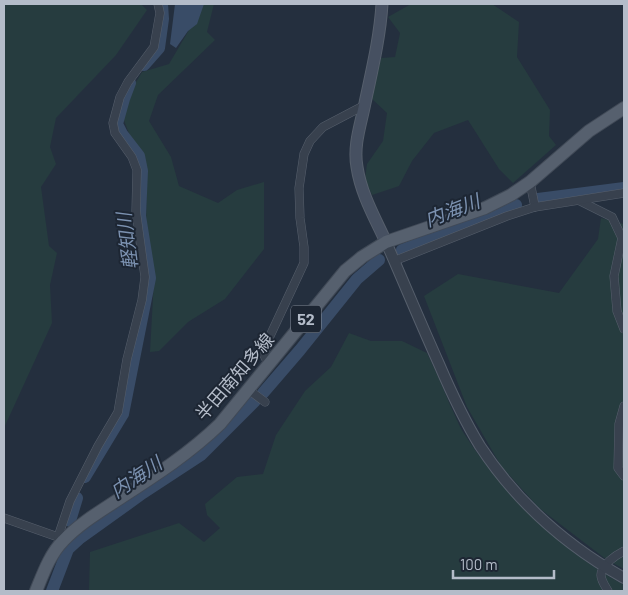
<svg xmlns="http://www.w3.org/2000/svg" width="628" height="595" viewBox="0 0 628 595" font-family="Barlow,'Noto Sans JP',sans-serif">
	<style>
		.green { fill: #263c3f }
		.water { fill: #394c67 }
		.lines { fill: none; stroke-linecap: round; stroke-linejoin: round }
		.river { stroke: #394c67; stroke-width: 12 }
		.minor-casing { stroke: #565f6c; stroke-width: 9 }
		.tertiary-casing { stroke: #565f6c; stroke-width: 12 }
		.secondary-casing { stroke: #565f6c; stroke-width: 13 }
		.primary-casing { stroke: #414a57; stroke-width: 14 }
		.minor { stroke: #38414e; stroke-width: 8 }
		.tertiary { stroke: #38414e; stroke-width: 10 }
		.secondary { stroke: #465061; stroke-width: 11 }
		.primary { stroke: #56606e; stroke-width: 12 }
		.labels { text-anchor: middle; stroke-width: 4; stroke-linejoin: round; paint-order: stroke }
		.shield { fill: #1d2633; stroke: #878f9c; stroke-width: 1 }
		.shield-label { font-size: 16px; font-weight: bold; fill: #b4bcc9 }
		.street-label { font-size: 18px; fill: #b4bcc9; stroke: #1d2633 }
		.water-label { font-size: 19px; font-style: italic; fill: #7c92b1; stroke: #1d2633 }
	</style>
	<rect width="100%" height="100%" fill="#242f3e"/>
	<!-- green -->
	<g class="green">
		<polygon points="4,4 141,4 147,10 116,55 56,118 50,147 56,164 41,187 49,246 57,253 50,285 52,323 4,428"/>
		<polygon points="199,4 214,4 207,32 215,40 158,95 149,121 171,157 179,186 218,203 237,190 264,182 264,249 225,299 188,322 159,351 150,352 154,279 146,223 147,171 142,156 132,141 123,118 129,94 142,72 169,64 189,30"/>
		<polygon points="411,4 492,4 519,22 517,57 550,110 549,136 556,145 513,183 499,169 468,120 434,133 412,161 399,186 372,195 365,179 367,164 383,141 387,113 371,98 381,58 395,57 400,33 388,17"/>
		<polygon points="601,218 624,224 624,569 607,560 539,508 501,466 467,407 424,296 458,274 559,293 598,239"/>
		<path d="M349,333L371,341H402L427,353C435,370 443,387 450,405C455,414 458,424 463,432C503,494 560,550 624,585V591H89L90,552L179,523L204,542L220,528L207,515L205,504L237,477L263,474L276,435L305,391L331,367Z"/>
	</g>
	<!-- water -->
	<polygon class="water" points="175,4 204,4 197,24 188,31 176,48 170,44"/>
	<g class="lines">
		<!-- river -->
		<g class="river">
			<polyline points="144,65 159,48 163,19 162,4"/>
			<polyline points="538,199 624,188"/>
			<polyline points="402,250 516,205"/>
			<polyline points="263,393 300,350 357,279 379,260"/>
			<polyline points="85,477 123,414 150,278 140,216 142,171 139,156 122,134 117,124 124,99 130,83"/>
			<polyline points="70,521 77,498"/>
			<polyline points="52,591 68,549 79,539 143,493 201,455 255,401"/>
		</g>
		<!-- minor casing -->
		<g class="minor-casing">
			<g id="minor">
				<polyline points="530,182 535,207"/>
				<polyline points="580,201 612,217 622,238 614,276 617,311 624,329"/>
				<polyline points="394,261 507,216 535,207 624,193"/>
				<polyline points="269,366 264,355 269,338 304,263 304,247 300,218 299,188 304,154 310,141 323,127 365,105"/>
				<polyline points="249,390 265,402"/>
				<polyline points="624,406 619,424 618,468 624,476"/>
				<polyline points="4,518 58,537 61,540"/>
				<polyline points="58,537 70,501 98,446 118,412 127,359 142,300 145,277 136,211 137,170 132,157 115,133 113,123 120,97 128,82 154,47 160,13 158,4"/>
				<path d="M608,591C606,587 601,581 601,575C601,565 616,555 624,551"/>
			</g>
		</g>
		<!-- tertiary casing -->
		<g class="tertiary-casing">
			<path id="tertiary" d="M386,242C404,283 421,324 439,364C451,392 464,420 480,446C516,501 567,546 624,578"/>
		</g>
		<!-- secondary casing -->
		<g class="secondary-casing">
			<path id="secondary" d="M382,4C380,37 372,70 365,103C361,124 353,145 357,167C361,194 375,218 386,242"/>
		</g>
		<!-- primary casing -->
		<g class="primary-casing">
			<path id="primary" d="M36,591C43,574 50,554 63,541C80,523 101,511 122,497C156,475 190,453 220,424L345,271L362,257L386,242L485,208L511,195L530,182L589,131L624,108"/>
		</g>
		<!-- minor -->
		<use href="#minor" class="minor"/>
		<!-- tertiary -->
		<use href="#tertiary" class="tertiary"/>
		<!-- secondary -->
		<use href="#secondary" class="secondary"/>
		<!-- primary -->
		<use href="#primary" class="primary"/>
	</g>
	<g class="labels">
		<!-- shield labels -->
		<rect class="shield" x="291" y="305.5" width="30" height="27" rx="4"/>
		<g class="shield-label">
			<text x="306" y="325">52</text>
		</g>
		<!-- street labels -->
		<g class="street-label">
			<text transform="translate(235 377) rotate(-49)" y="6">半田南知多線</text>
		</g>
		<!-- water labels -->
		<g class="water-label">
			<text transform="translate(452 210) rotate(-21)" y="7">内海川</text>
			<text transform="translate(127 241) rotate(-97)" y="7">軽知川</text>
			<text transform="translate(136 477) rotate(-34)" y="7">内海川</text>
		</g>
	</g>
	<!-- border -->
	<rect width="628" height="595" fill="none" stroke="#b4bcc9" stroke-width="10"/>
	<!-- scale -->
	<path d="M453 570v8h101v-8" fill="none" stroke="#b4bcc9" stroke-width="2.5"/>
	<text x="460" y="570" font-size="15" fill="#b4bcc9" stroke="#1d2633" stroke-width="4" paint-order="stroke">100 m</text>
</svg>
